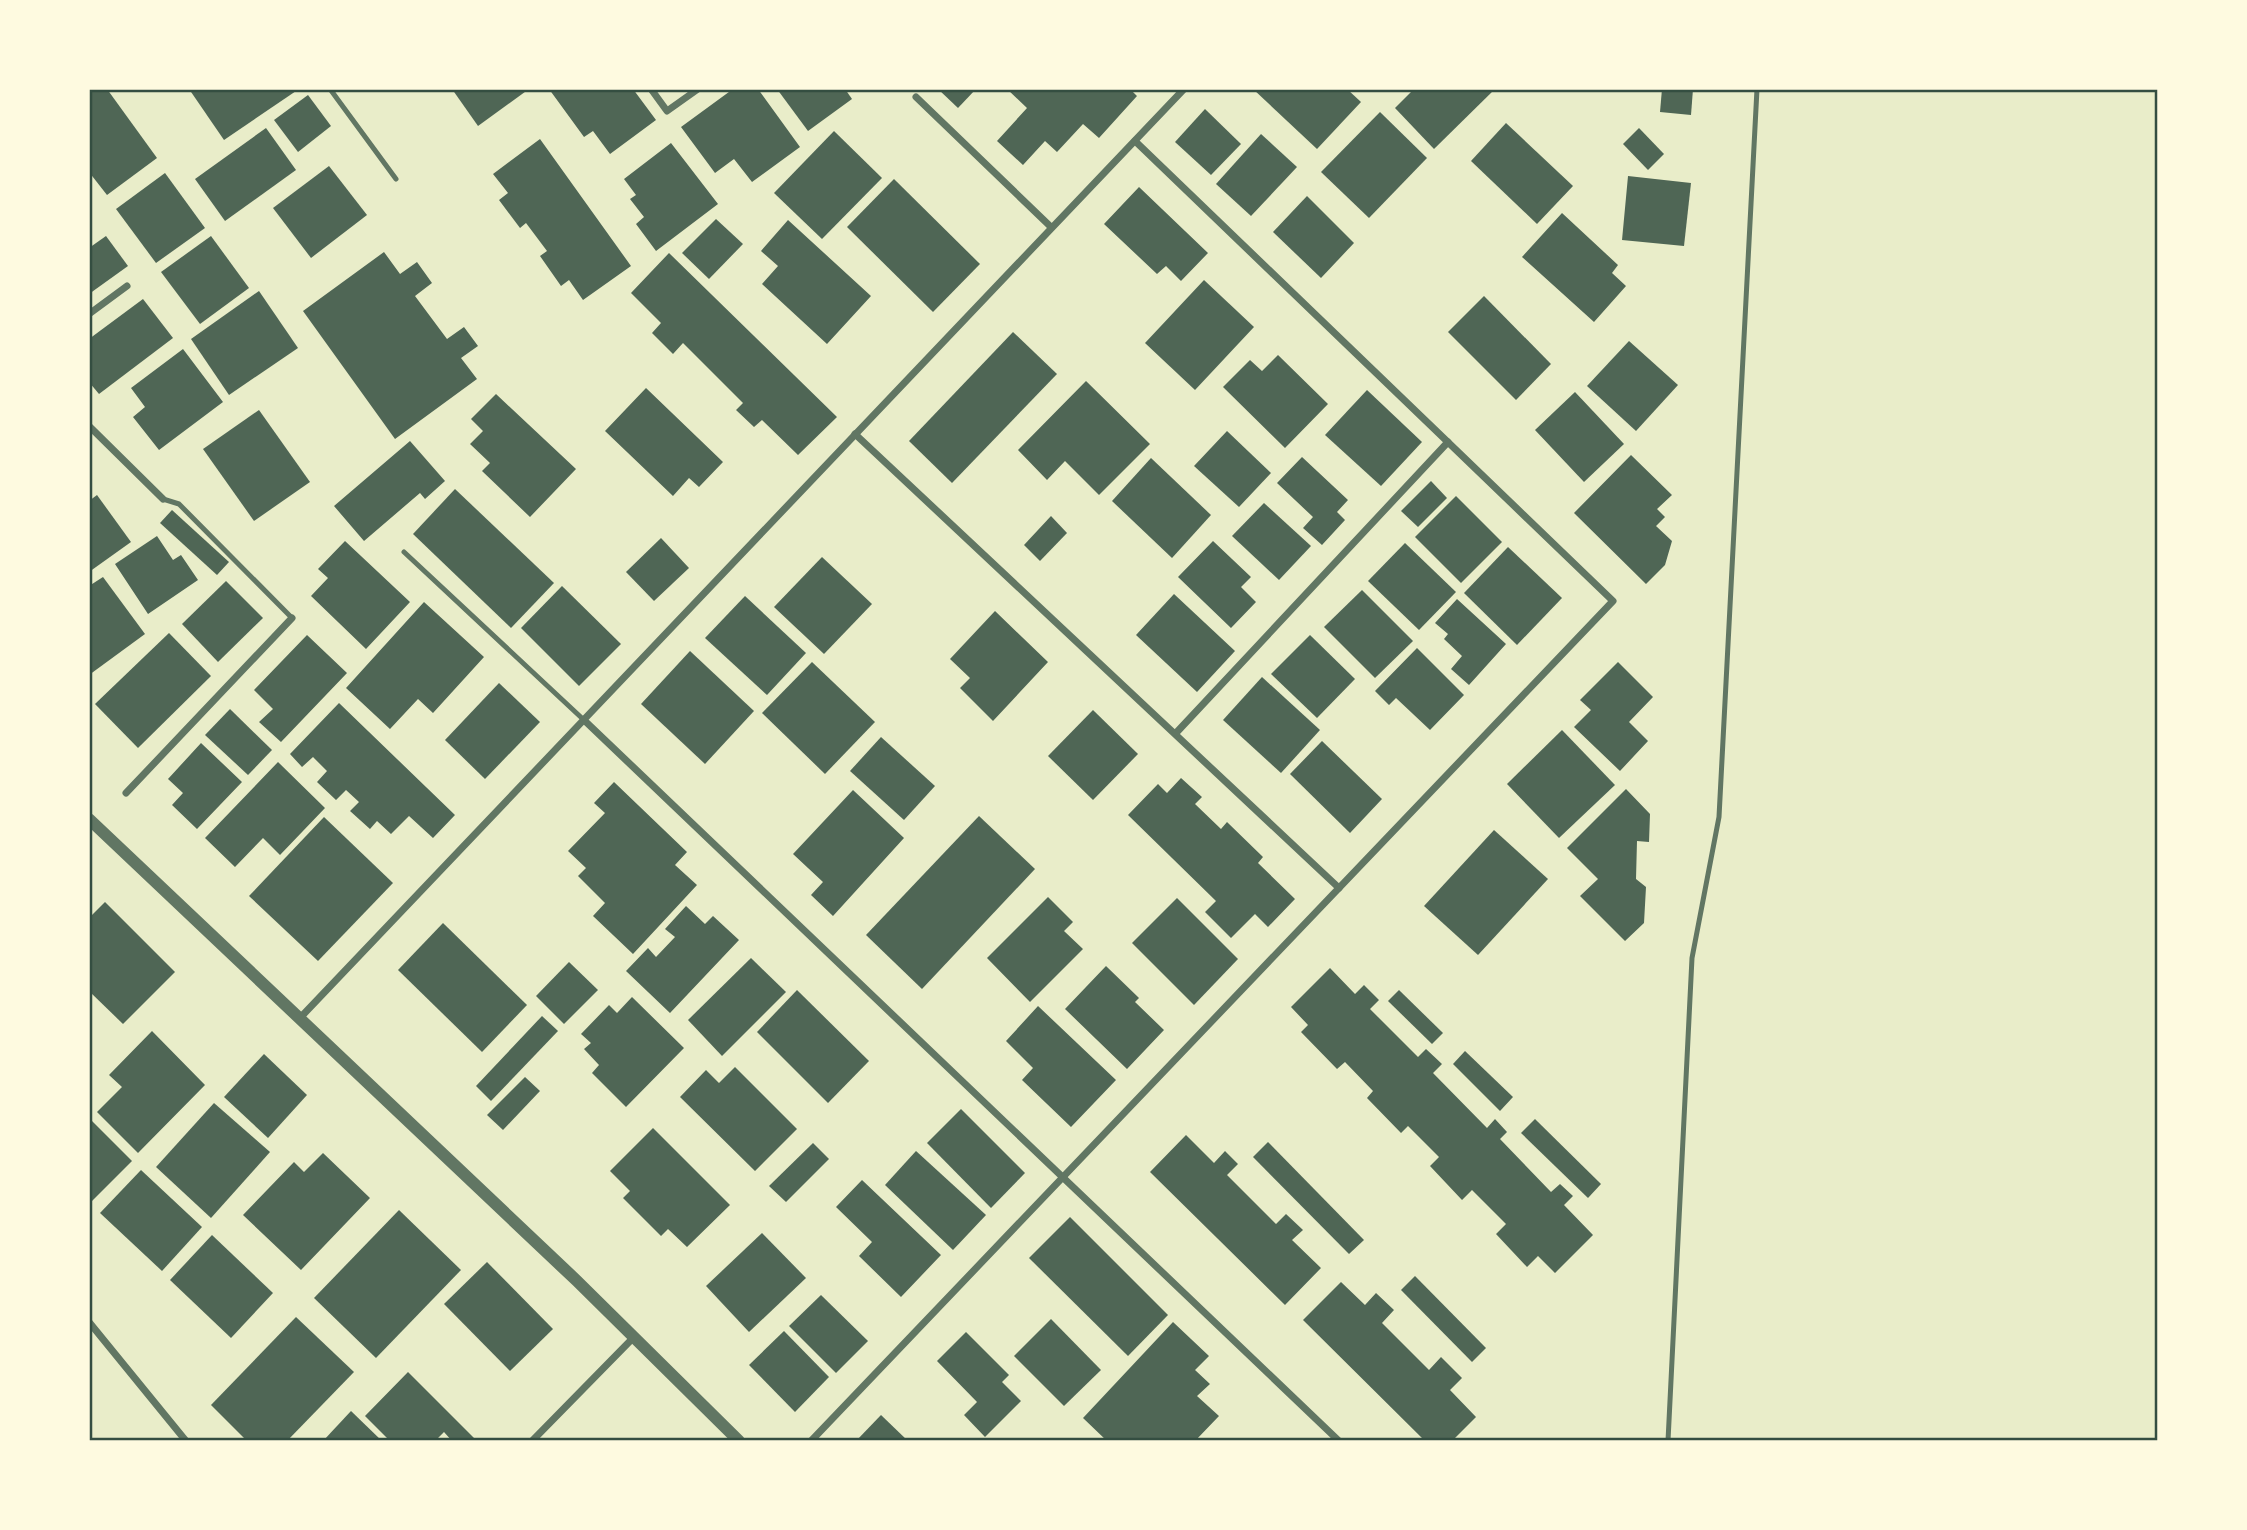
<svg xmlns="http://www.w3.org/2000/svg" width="2247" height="1530" viewBox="0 0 2247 1530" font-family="'Golos Text',sans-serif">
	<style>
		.building { fill: #4f6655 }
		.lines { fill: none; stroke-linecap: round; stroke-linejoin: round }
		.service { stroke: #617663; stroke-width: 5 }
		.minor { stroke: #617663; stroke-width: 7 }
		.tertiary { stroke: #617663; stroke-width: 12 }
		.neatline { fill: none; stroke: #344e41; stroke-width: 2.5 }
	</style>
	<rect width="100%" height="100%" fill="#e9edc9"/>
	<!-- building -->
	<g class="building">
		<polygon points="89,89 107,89 157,158 107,195 89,172"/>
		<polygon points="189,89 299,89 224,140"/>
		<polygon points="452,89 529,89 478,126"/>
		<polygon points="549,89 633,89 656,120 610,154 593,131 584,137"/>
		<polygon points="733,89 758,89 800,147 752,182 734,159 715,173 681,127"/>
		<polygon points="777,89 845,89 852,99 808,131"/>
		<polygon points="938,89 976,89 958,108"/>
		<polygon points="1007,89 1130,89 1137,96 1099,138 1083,124 1057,152 1045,141 1023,165 997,141 1027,108"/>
		<polygon points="1253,89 1347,89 1361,102 1317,149"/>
		<polygon points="1414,89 1495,89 1434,149 1395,108"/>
		<polygon points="1662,89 1693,89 1691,115 1660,112"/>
		<polygon points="308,95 331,126 298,152 274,120"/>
		<polygon points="1205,109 1241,144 1211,175 1175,142"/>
		<polygon points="1380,112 1427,158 1369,218 1321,172"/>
		<polygon points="1506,123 1573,186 1537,224 1471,161"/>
		<polygon points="266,128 296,170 225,221 195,179"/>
		<polygon points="1639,128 1664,154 1648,170 1623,144"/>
		<polygon points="834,131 882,178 822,239 774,193"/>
		<polygon points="1261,134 1297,167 1251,216 1216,184"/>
		<polygon points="540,139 631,266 583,300 569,280 561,286 540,256 547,251 526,223 520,228 499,200 508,193 493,174"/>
		<polygon points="671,143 718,204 656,251 636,224 644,217 630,199 636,195 624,179"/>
		<polygon points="329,166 367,215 311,258 273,208"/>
		<polygon points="165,173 205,228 156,263 116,209"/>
		<polygon points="1628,176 1691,183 1684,246 1622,240"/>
		<polygon points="894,179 980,264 933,312 847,227"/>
		<polygon points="1139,187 1208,253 1181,281 1166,266 1157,274 1104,224"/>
		<polygon points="1307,196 1354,243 1321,278 1273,232"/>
		<polygon points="1562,213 1618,265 1612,273 1626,286 1594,322 1522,257"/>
		<polygon points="716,219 743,244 709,279 682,253"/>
		<polygon points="788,220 871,296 827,344 762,284 778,266 761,251"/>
		<polygon points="106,236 128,266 89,294 89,248"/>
		<polygon points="211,236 249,288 200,324 161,272"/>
		<polygon points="384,252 400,274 417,262 432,283 415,296 447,339 464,327 478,346 461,358 477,379 395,439 303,311"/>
		<polygon points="669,253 837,417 798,455 762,420 754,427 736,410 743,403 683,343 673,354 652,333 661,323 631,293"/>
		<polygon points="1204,280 1254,327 1195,390 1145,343"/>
		<polygon points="259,291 298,348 229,395 191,339"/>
		<polygon points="1484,296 1551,364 1516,400 1448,332"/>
		<polygon points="143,299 173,338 99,394 89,382 89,339"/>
		<polygon points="1013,332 1057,374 952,483 909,441"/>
		<polygon points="1629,341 1678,385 1636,431 1587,386"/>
		<polygon points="183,349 223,402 159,450 133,417 145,407 131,388"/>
		<polygon points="1278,355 1328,404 1285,448 1223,387 1250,360 1262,371"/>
		<polygon points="1086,381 1150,444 1099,495 1065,461 1047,480 1018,450"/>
		<polygon points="646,388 723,462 699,487 689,478 673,496 605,431"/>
		<polygon points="1367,390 1422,442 1381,486 1325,435"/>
		<polygon points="1575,392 1624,444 1584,482 1535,430"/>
		<polygon points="496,394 576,469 530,517 482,471 490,463 470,444 483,431 471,419"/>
		<polygon points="259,410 310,482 254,521 203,449"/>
		<polygon points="1227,431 1271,473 1239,507 1194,466"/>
		<polygon points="410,441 445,481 425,499 420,493 364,541 334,506"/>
		<polygon points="1631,455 1672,495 1657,509 1665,517 1656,526 1672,541 1665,565 1646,584 1574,513"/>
		<polygon points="1302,457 1348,500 1337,512 1345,520 1322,545 1303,528 1313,517 1277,483"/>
		<polygon points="1151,458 1211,515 1172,558 1112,501"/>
		<polygon points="1431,481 1447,498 1418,527 1401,511"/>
		<polygon points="455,489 554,583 511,628 413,534"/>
		<polygon points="97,495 131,542 89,572 89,501"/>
		<polygon points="1456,496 1502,542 1461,583 1415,537"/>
		<polygon points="1264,503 1311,546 1279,580 1232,536"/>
		<polygon points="172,510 229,562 217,575 160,523"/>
		<polygon points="1051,516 1067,533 1040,561 1024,545"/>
		<polygon points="157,536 173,560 181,555 198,580 148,614 115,564"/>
		<polygon points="661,538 689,568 654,601 626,572"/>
		<polygon points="345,541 410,602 366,649 311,596 328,578 318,569"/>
		<polygon points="1213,541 1251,577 1241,587 1256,602 1231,628 1178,577"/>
		<polygon points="1405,543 1456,592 1419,630 1368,581"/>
		<polygon points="1508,547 1562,598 1517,645 1464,593"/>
		<polygon points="822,557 872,604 824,654 774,607"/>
		<polygon points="103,577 145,634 89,675 89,586"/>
		<polygon points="226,581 263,618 218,662 182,624"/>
		<polygon points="562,586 621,644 579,686 521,628"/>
		<polygon points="1362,590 1413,641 1375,678 1324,627"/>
		<polygon points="1174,594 1235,651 1197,692 1136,635"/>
		<polygon points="745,596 806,653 767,695 705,638"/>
		<polygon points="1457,599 1506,644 1469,685 1451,669 1462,656 1444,639 1448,634 1435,623"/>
		<polygon points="424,602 484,657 433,713 418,699 390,729 346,688"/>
		<polygon points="995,611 1048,662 993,721 960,688 970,678 950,659"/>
		<polygon points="169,633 211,676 138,748 95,704"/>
		<polygon points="307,635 347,673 281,742 259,722 273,709 254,690"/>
		<polygon points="1310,635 1355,679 1317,718 1271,674"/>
		<polygon points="1417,648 1464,695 1430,730 1396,698 1389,705 1375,691"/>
		<polygon points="690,651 754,711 705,764 641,704"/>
		<polygon points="812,662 875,722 825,774 762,713"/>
		<polygon points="1618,662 1653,697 1629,722 1648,741 1620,771 1574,727 1591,710 1580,700"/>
		<polygon points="1262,677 1320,730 1281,773 1223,720"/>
		<polygon points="499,683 540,722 485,779 445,740"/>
		<polygon points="339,703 455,815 433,838 409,816 391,834 377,821 370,829 350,811 359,802 346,790 336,800 317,782 327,771 313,757 302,767 290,754"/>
		<polygon points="230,709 272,750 248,775 205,735"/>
		<polygon points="1093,710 1138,754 1093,800 1048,756"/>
		<polygon points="1562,730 1615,785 1559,838 1507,784"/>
		<polygon points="881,737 935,786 904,820 850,771"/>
		<polygon points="1322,741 1382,799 1350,833 1290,774"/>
		<polygon points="201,743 242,782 197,829 172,805 183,793 168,779"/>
		<polygon points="278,762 325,808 280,855 263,838 235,867 205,838"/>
		<polygon points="1181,778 1202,797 1195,804 1221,829 1227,822 1263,857 1258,863 1295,899 1268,927 1255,914 1231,938 1205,912 1216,901 1128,815 1158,784 1167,793"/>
		<polygon points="614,782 687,852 675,865 697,885 633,954 593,916 605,903 578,876 586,868 568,851 605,813 594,803"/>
		<polygon points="1626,789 1650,814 1649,842 1637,841 1636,879 1646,887 1644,923 1625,941 1580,896 1598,879 1567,848"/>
		<polygon points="853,790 904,838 833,916 811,895 823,882 793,854"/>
		<polygon points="979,816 1035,869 922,989 866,935"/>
		<polygon points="324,817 393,883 318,961 249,896"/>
		<polygon points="1494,830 1548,879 1478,955 1424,906"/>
		<polygon points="1048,897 1073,922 1064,931 1083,949 1030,1002 987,958"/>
		<polygon points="1177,898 1238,959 1194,1005 1132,943"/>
		<polygon points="105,902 175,972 123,1024 89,991 89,918"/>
		<polygon points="686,906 705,924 713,916 739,940 670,1013 626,971 648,948 656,957 675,937 665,929"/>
		<polygon points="443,923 527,1005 482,1052 398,970"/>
		<polygon points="751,958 786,992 722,1056 688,1020"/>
		<polygon points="569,962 598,990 564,1024 536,996"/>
		<polygon points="1106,966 1139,998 1135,1002 1164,1030 1127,1069 1065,1009"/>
		<polygon points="1330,968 1355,994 1364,985 1379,1000 1370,1009 1418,1057 1426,1049 1442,1064 1433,1073 1487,1128 1495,1119 1507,1132 1500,1139 1551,1192 1560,1184 1573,1196 1564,1205 1593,1235 1555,1273 1538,1256 1527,1267 1496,1234 1506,1224 1472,1190 1462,1200 1430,1166 1439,1157 1408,1126 1401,1133 1367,1098 1373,1091 1345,1062 1337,1069 1301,1032 1308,1025 1291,1007"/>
		<polygon points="797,990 869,1061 828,1103 757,1032"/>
		<polygon points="1399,990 1443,1033 1432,1044 1388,1001"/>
		<polygon points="632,997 684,1048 626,1107 592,1073 599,1065 584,1049 591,1043 581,1034 609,1005 617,1013"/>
		<polygon points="1038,1006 1116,1080 1071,1127 1022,1080 1033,1068 1006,1041"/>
		<polygon points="542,1016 558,1031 491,1101 476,1086"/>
		<polygon points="152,1031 205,1085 138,1153 97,1112 122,1087 109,1075"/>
		<polygon points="1465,1051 1513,1097 1500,1111 1453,1064"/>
		<polygon points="264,1054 307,1095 268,1138 224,1097"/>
		<polygon points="735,1067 797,1129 755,1171 680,1097 706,1070 719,1083"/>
		<polygon points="525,1077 540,1091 503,1130 487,1115"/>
		<polygon points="214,1103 270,1152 211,1218 156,1167"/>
		<polygon points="961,1109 1025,1173 991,1208 927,1143"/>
		<polygon points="89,1118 132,1161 89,1204"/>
		<polygon points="1535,1119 1601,1184 1588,1198 1521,1133"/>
		<polygon points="653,1128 730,1205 687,1247 668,1229 661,1236 623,1198 630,1191 610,1171"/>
		<polygon points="1186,1135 1214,1163 1225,1151 1238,1164 1227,1175 1276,1224 1286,1214 1303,1230 1292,1240 1321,1268 1285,1305 1150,1172"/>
		<polygon points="1268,1142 1364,1240 1349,1254 1253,1157"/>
		<polygon points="813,1143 829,1159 786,1202 769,1186"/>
		<polygon points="916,1151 986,1215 953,1250 885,1185"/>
		<polygon points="323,1153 370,1198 301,1270 243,1215 294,1162 304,1172"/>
		<polygon points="141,1170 202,1227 162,1271 100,1213"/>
		<polygon points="862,1180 941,1255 901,1297 859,1256 872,1242 836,1207"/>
		<polygon points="399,1210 461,1270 376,1358 314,1298"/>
		<polygon points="1070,1217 1168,1315 1128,1356 1029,1258"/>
		<polygon points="762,1233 806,1278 749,1332 706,1286"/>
		<polygon points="212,1235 273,1293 231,1338 170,1280"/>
		<polygon points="487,1262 553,1329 510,1371 444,1304"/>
		<polygon points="1415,1276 1486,1348 1472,1362 1401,1290"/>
		<polygon points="1341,1282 1365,1305 1376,1293 1394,1310 1382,1323 1429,1370 1441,1357 1462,1378 1450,1390 1476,1417 1452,1441 1425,1441 1303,1320"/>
		<polygon points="821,1295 868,1341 836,1373 789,1326"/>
		<polygon points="296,1317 354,1372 287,1441 247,1441 211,1405"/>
		<polygon points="1051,1319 1101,1370 1064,1406 1014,1356"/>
		<polygon points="1173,1322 1209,1356 1195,1370 1210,1384 1197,1396 1219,1416 1195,1441 1107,1441 1083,1418"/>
		<polygon points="784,1331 829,1377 795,1412 749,1365"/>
		<polygon points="966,1332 1009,1375 1002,1382 1021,1401 985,1437 964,1415 977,1402 937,1361"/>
		<polygon points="408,1372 477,1441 452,1441 444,1432 435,1441 390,1441 365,1416"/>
		<polygon points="351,1411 382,1441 323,1441"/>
		<polygon points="881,1415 908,1441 856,1441"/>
	</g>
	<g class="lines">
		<!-- service -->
		<g class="service">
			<polyline points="330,89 396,179"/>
			<polyline points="163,499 179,504 292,618"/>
			<polyline points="404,552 585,721"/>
			<polyline points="1668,1441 1692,958 1719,817 1757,89"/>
		</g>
		<!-- minor -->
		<g class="minor">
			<polyline points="651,89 667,111 698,89"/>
			<polyline points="916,97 1051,227"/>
			<polyline points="89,314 127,286"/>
			<polyline points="89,426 163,499"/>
			<polyline points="855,434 1339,888"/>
			<polyline points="585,721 1339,1441"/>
			<polyline points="1176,733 1448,442"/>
			<polyline points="126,793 292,618"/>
			<polyline points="300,1018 1184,89"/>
			<polyline points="89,1322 186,1441"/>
			<polyline points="532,1441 634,1337"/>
			<polyline points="811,1441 1613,601 1135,141"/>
		</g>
		<!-- tertiary -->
		<polyline class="tertiary" points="89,819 577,1281 739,1441"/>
	</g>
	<!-- border -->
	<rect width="2247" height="1530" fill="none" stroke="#fefae0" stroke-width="182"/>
	<rect x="91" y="91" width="2065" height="1348" class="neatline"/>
</svg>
